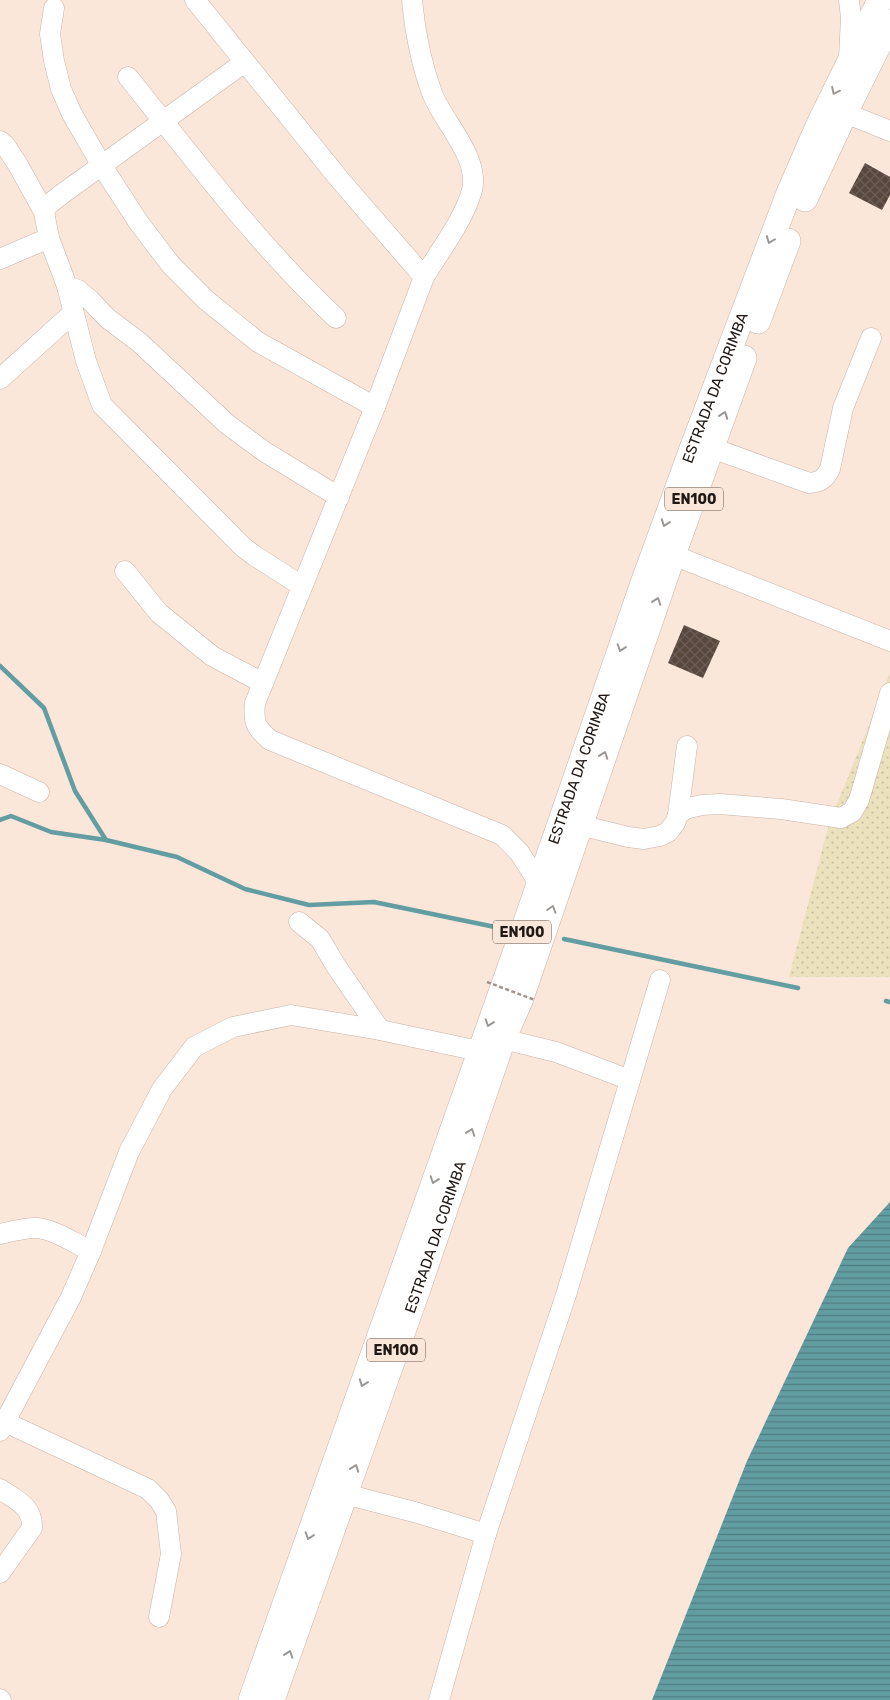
<svg xmlns="http://www.w3.org/2000/svg" width="890" height="1700" viewBox="0 0 890 1700" font-family="Rubik,sans-serif">
	<style>
		.sand { fill: url(#sand-dots) }
		.water { fill: url(#water-rules) }
		.lines { fill: none; stroke-linecap: round; stroke-linejoin: round }
		.stream { stroke: #619da1; stroke-width: 4.5 }
		.building { fill: url(#building-cross-hatch) }
		.minor-casing { stroke: #c8b3a8; stroke-width: 21 }
		.major-casing { stroke: #c8b3a8; stroke-width: 26 }
		.minor { stroke: #fff; stroke-width: 20 }
		.major { stroke: #fff; stroke-width: 25 }
		.path-bridge { stroke: #a3948b; stroke-width: 2.5; stroke-dasharray: 4 2.5; stroke-linecap: butt }
		.oneway { stroke: #9b9795 }
		.labels { text-anchor: middle; stroke-width: 5; stroke-linejoin: round; paint-order: stroke }
		.shield { fill: #fbe6da; stroke: #62564f; stroke-width: 1 }
		.shield-label { font-size: 14px; font-weight: bold; fill: #201814 }
		.street-label { font-size: 15px; fill: #201814; stroke: #fbe6da }
	</style>
	<defs>
		<pattern id="sand-dots" width="8" height="8" patternUnits="userSpaceOnUse" patternTransform="scale(1.25)"><rect width="8" height="8" fill="#ebe1bc"/><path d="M2 2h.1M6 6h.1" fill="none" stroke="#c9c0a1" stroke-width="1.8" stroke-linecap="round"/></pattern>
		<pattern id="water-rules" width="6" height="5" patternUnits="userSpaceOnUse" patternTransform="scale(1.25)"><rect width="6" height="5" fill="#619da1"/><path d="M0 2.5h6" fill="none" stroke="#507f82"/></pattern>
		<pattern id="building-cross-hatch" width="8" height="8" patternUnits="userSpaceOnUse" patternTransform="scale(1.25)"><rect width="8" height="8" fill="#58473d"/><path d="M0 0l8 8M0 8l8-8" fill="none" stroke="#6c5e56"/></pattern>
	</defs>
	<rect width="100%" height="100%" fill="#fbe6da"/>
	<!-- sand -->
	<polygon class="sand" points="890,673 890,977 789,977 829,824"/>
	<!-- water -->
	<polygon class="water" points="890,1202 890,1700 652,1700 747,1461 848,1248"/>
	<g class="lines">
		<!-- stream -->
		<g class="stream">
			<polyline points="0,666 44,708 75,791 106,840 177,857 245,889 309,905 374,902 495,927"/>
			<polyline points="0,820 11,816 51,832 106,840"/>
			<polyline points="564,939 798,988"/>
			<polyline points="886,1001 890,1002"/>
		</g>
	</g>
	<!-- building -->
	<g class="building">
		<polygon points="865,163 890,177 890,195 882,210 849,193"/>
		<polygon points="684,625 720,641 703,678 668,663"/>
	</g>
	<g class="lines">
		<!-- minor casing -->
		<g class="minor-casing">
			<g id="minor">
				<path d="M195,0L340,180L424,277L375,407L255,703C253,722 256,728 270,740L502,835L519,852L539,883"/>
				<path d="M412,0C415,32 421,63 432,93C443,122 480,157 472,190C465,218 439,252 424,277"/>
				<polyline points="54,8 50,34 54,61 61,89 72,114 102,166 139,223 171,265 206,300 258,342 375,407"/>
				<polyline points="849,58 851,18 849,0"/>
				<path d="M128,77C194,159 259,246 336,318"/>
				<polyline points="845,113 890,131"/>
				<polyline points="0,141 5,145 18,165 44,212 49,238 67,286 86,361 102,405 243,547 255,556 302,586"/>
				<polyline points="44,212 48,205 62,194 245,62"/>
				<polyline points="0,259 49,238"/>
				<polyline points="67,286 78,290 90,300 107,318 139,342 227,424 265,452 339,497"/>
				<polyline points="0,379 73,313"/>
				<path d="M712,448L809,483C820,482 825,479 830,469L843,408L871,338"/>
				<polyline points="673,555 890,641"/>
				<polyline points="125,571 159,613 212,656 263,683"/>
				<polyline points="0,774 39,792"/>
				<polyline points="678,815 687,746"/>
				<polyline points="580,825 628,837 644,839 660,836 668,832 675,823 678,815 685,809 702,805 720,804 781,809 841,818 852,812 859,800 890,693"/>
				<polyline points="299,922 320,939 336,966 380,1030"/>
				<polyline points="503,1039 556,1052 630,1080"/>
				<path d="M0,1234C12,1231 24,1228 36,1228C54,1229 74,1243 91,1251"/>
				<polyline points="5,1422 148,1489 159,1500 166,1511 171,1554 159,1617"/>
				<polyline points="0,1431 71,1297 91,1251 129,1152 162,1089 194,1047 233,1027 291,1015 380,1030 479,1051"/>
				<path d="M0,1489C16,1500 33,1506 32,1528L0,1573"/>
				<polyline points="345,1494 418,1513 486,1534"/>
				<polyline points="0,1699 1,1700"/>
				<polyline points="439,1700 486,1534 566,1295 660,980"/>
			</g>
		</g>
		<!-- major casing -->
		<g class="major-casing">
			<g id="major">
				<polyline points="805,199 845,113 890,22"/>
				<polyline points="758,321 788,241"/>
				<path id="s1" d="M251,1700L526,922L642,586L693,446L789,193L819,124L880,0"/>
				<path id="s2" d="M272,1700L419,1286L503,1039L520,1001L673,555L744,358"/>
			</g>
		</g>
		<!-- minor -->
		<use href="#minor" class="minor"/>
		<!-- major -->
		<use href="#major" class="major"/>
		<!-- path-bridge -->
		<polyline class="path-bridge" points="487,982 535,1000"/>
	</g>
	<!-- one-way arrows -->
	<defs><path id="oneway-chevron" d="M-2-3.5L2.5 0L-2 3.5" fill="none" stroke-width="1.6" stroke-linecap="round" stroke-linejoin="round" transform="scale(1.25)"/></defs>
	<g class="oneway">
		<use href="#oneway-chevron" transform="translate(835 91) rotate(116)"/>
		<use href="#oneway-chevron" transform="translate(770 240) rotate(111)"/>
		<use href="#oneway-chevron" transform="translate(724 415) rotate(-70)"/>
		<use href="#oneway-chevron" transform="translate(665 523) rotate(110)"/>
		<use href="#oneway-chevron" transform="translate(657 601) rotate(-71)"/>
		<use href="#oneway-chevron" transform="translate(621 648) rotate(109)"/>
		<use href="#oneway-chevron" transform="translate(604 755) rotate(-71)"/>
		<use href="#oneway-chevron" transform="translate(552 909) rotate(-72)"/>
		<use href="#oneway-chevron" transform="translate(489 1023) rotate(109)"/>
		<use href="#oneway-chevron" transform="translate(471 1132) rotate(-71)"/>
		<use href="#oneway-chevron" transform="translate(434 1180) rotate(109)"/>
		<use href="#oneway-chevron" transform="translate(363 1383) rotate(110)"/>
		<use href="#oneway-chevron" transform="translate(355 1468) rotate(-70)"/>
		<use href="#oneway-chevron" transform="translate(309 1536) rotate(109)"/>
		<use href="#oneway-chevron" transform="translate(289 1654) rotate(-71)"/>
	</g>
	<g class="labels">
		<!-- shield labels -->
		<g class="shield">
			<rect x="665" y="487.5" width="58" height="23" rx="4"/>
			<rect x="493" y="920.5" width="58" height="23" rx="4"/>
			<rect x="367" y="1338.5" width="58" height="23" rx="4"/>
		</g>
		<g class="shield-label">
			<text x="694" y="504">EN100</text>
			<text x="522" y="937">EN100</text>
			<text x="396" y="1355">EN100</text>
		</g>
		<!-- street labels -->
		<g class="street-label">
			<text dy="5" stroke="none"><textPath href="#s1" startOffset="1392">ESTRADA DA CORIMBA</textPath></text>
			<text dy="5" stroke="none"><textPath href="#s1" startOffset="988">ESTRADA DA CORIMBA</textPath></text>
			<text dy="5" stroke="none"><textPath href="#s2" startOffset="491">ESTRADA DA CORIMBA</textPath></text>
		</g>
	</g>
</svg>
